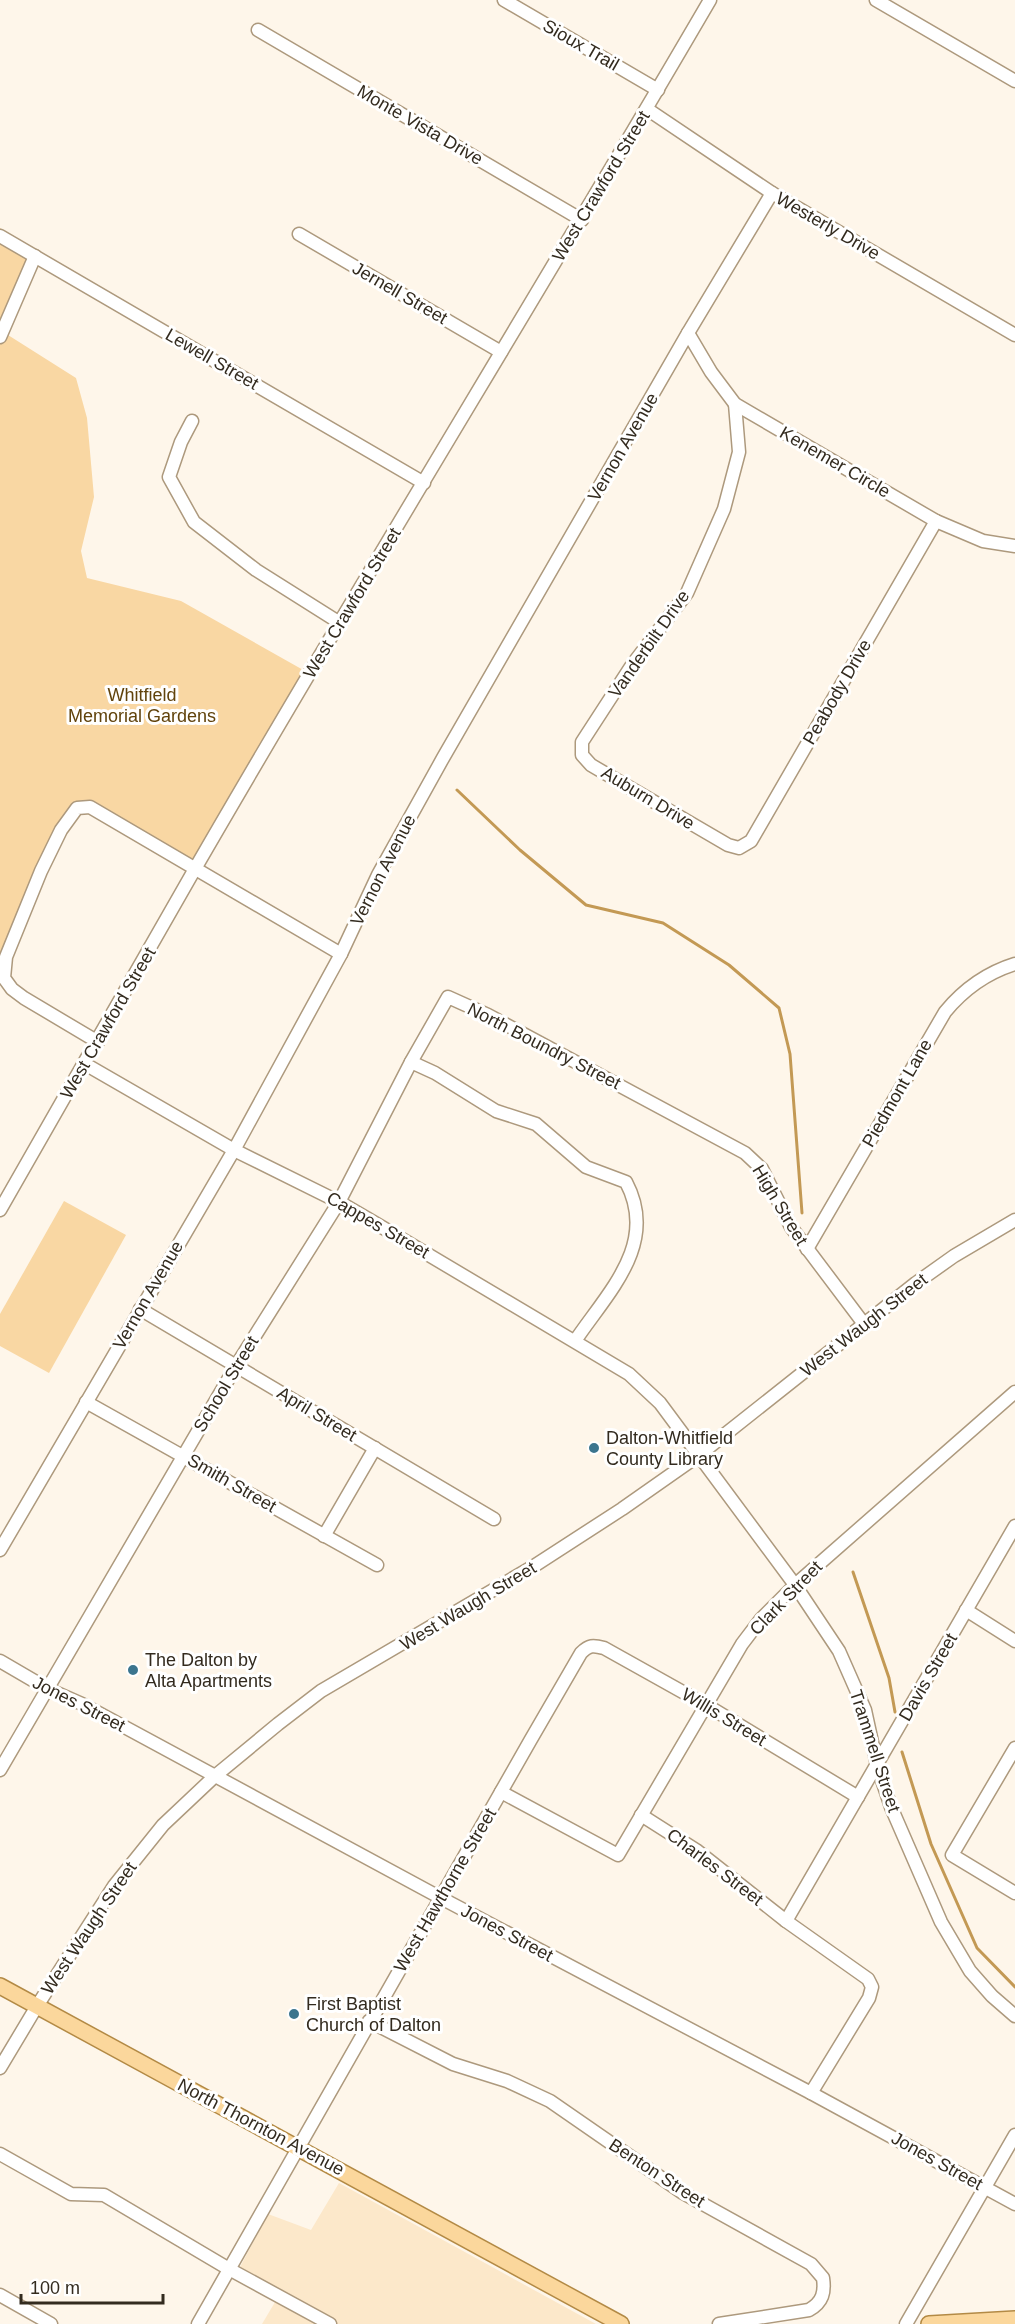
<svg xmlns="http://www.w3.org/2000/svg" width="1015" height="2324" viewBox="0 0 1015 2324" font-family="Arial,sans-serif">
	<style>
		.built { fill: #fce8ca }
		.green { fill: #f9d7a3 }
		.lines { fill: none; stroke-linecap: round; stroke-linejoin: round }
		.stream { stroke: #c39954; stroke-width: 3 }
		.minor-casing { stroke: #ad997d; stroke-width: 15 }
		.major-casing { stroke: #b38a45; stroke-width: 18 }
		.minor { stroke: #fff; stroke-width: 12 }
		.major { stroke: #fbd79c; stroke-width: 15 }
		.poi-dot { fill: #3b758e; stroke: #fff; stroke-width: 2 }
		.labels { text-anchor: middle; stroke-width: 6; stroke-linejoin: round; paint-order: stroke }
		.street-label { font-size: 18px; fill: #332b1f; stroke: #fff }
		.park-label { font-size: 18px; fill: #61430c; stroke: #fff }
		.poi-label { font-size: 18px; fill: #332b1f; stroke: #fff; text-anchor: start }
	</style>
	<rect width="100%" height="100%" fill="#fef6ea"/>
	<!-- built -->
	<polygon class="built" points="339,2183 596,2324 262,2324 281,2292 239,2269 268,2214 311,2230"/>
	<!-- green -->
	<g class="green">
		<polygon points="0,228 41,252 8,335 76,378 87,418 94,497 81,551 87,578 181,601 305,671 194,862 100,806 79,802 69,810 2,953 0,952"/>
		<polygon points="64,1201 126,1235 49,1373 0,1346 0,1314"/>
	</g>
	<g class="lines">
		<!-- stream -->
		<g class="stream">
			<polyline points="457,790 520,850 586,905 663,923 729,965 779,1008 790,1054 802,1213"/>
			<polyline points="853,1572 889,1678 895,1712"/>
			<polyline points="902,1752 931,1844 977,1948 1015,1987"/>
		</g>
		<!-- minor casing -->
		<g class="minor-casing">
			<g id="minor">
				<polyline points="504,0 658,90"/>
				<polyline points="876,0 1015,81"/>
				<polyline points="258,30 582,220"/>
				<polyline points="647,109 772,193 1015,335"/>
				<polyline points="299,234 501,352"/>
				<polyline points="0,236 424,483"/>
				<polyline points="688,333 711,372 735,404 936,521 983,541 1015,546"/>
				<polyline points="0,337 35,256"/>
				<polyline points="735,404 739,452 724,509 687,593 632,665 582,742 582,755 591,765 728,845 739,848 751,841 936,521"/>
				<polyline points="192,421 181,442 169,477 194,522 256,570 340,623"/>
				<polyline points="98,1042 24,998 12,989 4,978 6,957 41,871 61,830 77,808 90,807 341,954"/>
				<path d="M411,1062L435,1073L496,1111L536,1124L586,1167L626,1182C659,1244 608,1292 575,1341"/>
				<polyline points="85,1064 234,1150 339,1202 375,1223 629,1374 660,1403 795,1585 839,1651 865,1710 877,1765 891,1807 941,1922 970,1971 992,1996 1015,2016"/>
				<path d="M0,1210C66,1096 130,981 196,867C364,576 541,290 710,0"/>
				<path d="M807,1249L945,1012C964,989 986,973 1015,964"/>
				<polyline points="140,1309 494,1519"/>
				<polyline points="86,1402 377,1565"/>
				<polyline points="324,1536 375,1448"/>
				<polyline points="0,1550 234,1150 341,954 378,875 443,758 688,333 772,193"/>
				<polyline points="966,1610 1015,1641"/>
				<polyline points="0,1661 48,1689 82,1704 441,1898 811,2093 1015,2204"/>
				<polyline points="1015,1748 952,1855 1015,1893"/>
				<polyline points="0,1770 236,1366 339,1202 411,1062 448,997 488,1015 745,1153 762,1169 791,1227 864,1324"/>
				<polyline points="501,1792 618,1855 742,1644 761,1619 795,1585 1015,1392"/>
				<polyline points="641,1815 696,1850 786,1921 868,1979 872,1987 869,1998 811,2093"/>
				<polyline points="786,1921 1015,1526"/>
				<path d="M369,2021L453,2064L507,2081L550,2101L683,2193L811,2264L823,2278C825,2292 823,2302 809,2310L719,2324"/>
				<polyline points="0,2068 37,2006 114,1886 163,1825 215,1776 278,1724 321,1691 534,1566 622,1509 699,1455 916,1283 954,1256 1015,1220"/>
				<polyline points="0,2154 71,2194 104,2195 229,2269 330,2324"/>
				<polyline points="0,2295 51,2324"/>
				<path d="M198,2324L530,1741L581,1653C589,1645 593,1645 604,1648L706,1705L858,1797"/>
				<polyline points="906,2324 1015,2135"/>
			</g>
		</g>
		<!-- major casing -->
		<g class="major-casing">
			<g id="major">
				<polyline points="0,1986 621,2324"/>
				<polyline points="929,2324 1015,2319"/>
			</g>
		</g>
		<!-- minor -->
		<use href="#minor" class="minor"/>
		<!-- major -->
		<use href="#major" class="major"/>
	</g>
	<!-- markers -->
	<g class="poi-dot">
		<circle cx="594" cy="1448" r="6"/>
		<circle cx="133" cy="1670" r="6"/>
		<circle cx="294" cy="2014" r="6"/>
	</g>
	<g class="labels">
		<!-- street labels -->
		<g class="street-label">
			<text transform="translate(581 45) rotate(30)" y="6">Sioux Trail</text>
			<text transform="translate(420 125) rotate(30)" y="6">Monte Vista Drive</text>
			<text transform="translate(601 186) rotate(-59)" y="6">West Crawford Street</text>
			<text transform="translate(828 226) rotate(30)" y="6">Westerly Drive</text>
			<text transform="translate(400 293) rotate(30)" y="6">Jernell Street</text>
			<text transform="translate(212 359) rotate(30)" y="6">Lewell Street</text>
			<text transform="translate(623 447) rotate(-60)" y="6">Vernon Avenue</text>
			<text transform="translate(835 462) rotate(30)" y="6">Kenemer Circle</text>
			<text transform="translate(352 603) rotate(-59)" y="6">West Crawford Street</text>
			<text transform="translate(649 644) rotate(-55)" y="6">Vanderbilt Drive</text>
			<text transform="translate(837 692) rotate(-60)" y="6">Peabody Drive</text>
			<text transform="translate(648 798) rotate(31)" y="6">Auburn Drive</text>
			<text transform="translate(383 870) rotate(-63)" y="6">Vernon Avenue</text>
			<text transform="translate(108 1023) rotate(-60)" y="6">West Crawford Street</text>
			<text transform="translate(544 1046) rotate(27)" y="6">North Boundry Street</text>
			<text transform="translate(897 1093) rotate(-60)" y="6">Piedmont Lane</text>
			<text transform="translate(780 1205) rotate(59)" y="6">High Street</text>
			<text transform="translate(378 1225) rotate(30)" y="6">Cappes Street</text>
			<text transform="translate(148 1295) rotate(-60)" y="6">Vernon Avenue</text>
			<text transform="translate(864 1325) rotate(-38)" y="6">West Waugh Street</text>
			<text transform="translate(226 1384) rotate(-59)" y="6">School Street</text>
			<text transform="translate(317 1414) rotate(31)" y="6">April Street</text>
			<text transform="translate(232 1483) rotate(30)" y="6">Smith Street</text>
			<text transform="translate(786 1598) rotate(-46)" y="6">Clark Street</text>
			<text transform="translate(468 1606) rotate(-31)" y="6">West Waugh Street</text>
			<text transform="translate(928 1677) rotate(-60)" y="6">Davis Street</text>
			<text transform="translate(79 1704) rotate(27)" y="6">Jones Street</text>
			<text transform="translate(724 1717) rotate(31)" y="6">Willis Street</text>
			<text transform="translate(875 1751) rotate(72)" y="6">Trammell Street</text>
			<text transform="translate(715 1867) rotate(37)" y="6">Charles Street</text>
			<text transform="translate(445 1890) rotate(-60)" y="6">West Hawthorne Street</text>
			<text transform="translate(89 1928) rotate(-56)" y="6">West Waugh Street</text>
			<text transform="translate(507 1933) rotate(28)" y="6">Jones Street</text>
			<text transform="translate(261 2127) rotate(28)" y="6">North Thornton Avenue</text>
			<text transform="translate(937 2161) rotate(29)" y="6">Jones Street</text>
			<text transform="translate(657 2173) rotate(33)" y="6">Benton Street</text>
		</g>
		<!-- park labels -->
		<g class="park-label">
			<text x="142" y="701">Whitfield<tspan x="142" dy="21">Memorial Gardens</tspan></text>
		</g>
		<!-- poi labels -->
		<g class="poi-label">
			<text x="606" y="1444">Dalton-Whitfield<tspan x="606" dy="21">County Library</tspan></text>
			<text x="145" y="1666">The Dalton by<tspan x="145" dy="21">Alta Apartments</tspan></text>
			<text x="306" y="2010">First Baptist<tspan x="306" dy="21">Church of Dalton</tspan></text>
		</g>
	</g>
	<!-- scale -->
	<path d="M21 2294v9h142v-9" fill="none" stroke="#332b1f" stroke-width="3"/>
	<text x="30" y="2294" font-size="18" fill="#332b1f" stroke="#ffffff" stroke-width="4.5" paint-order="stroke">100 m</text>
</svg>
